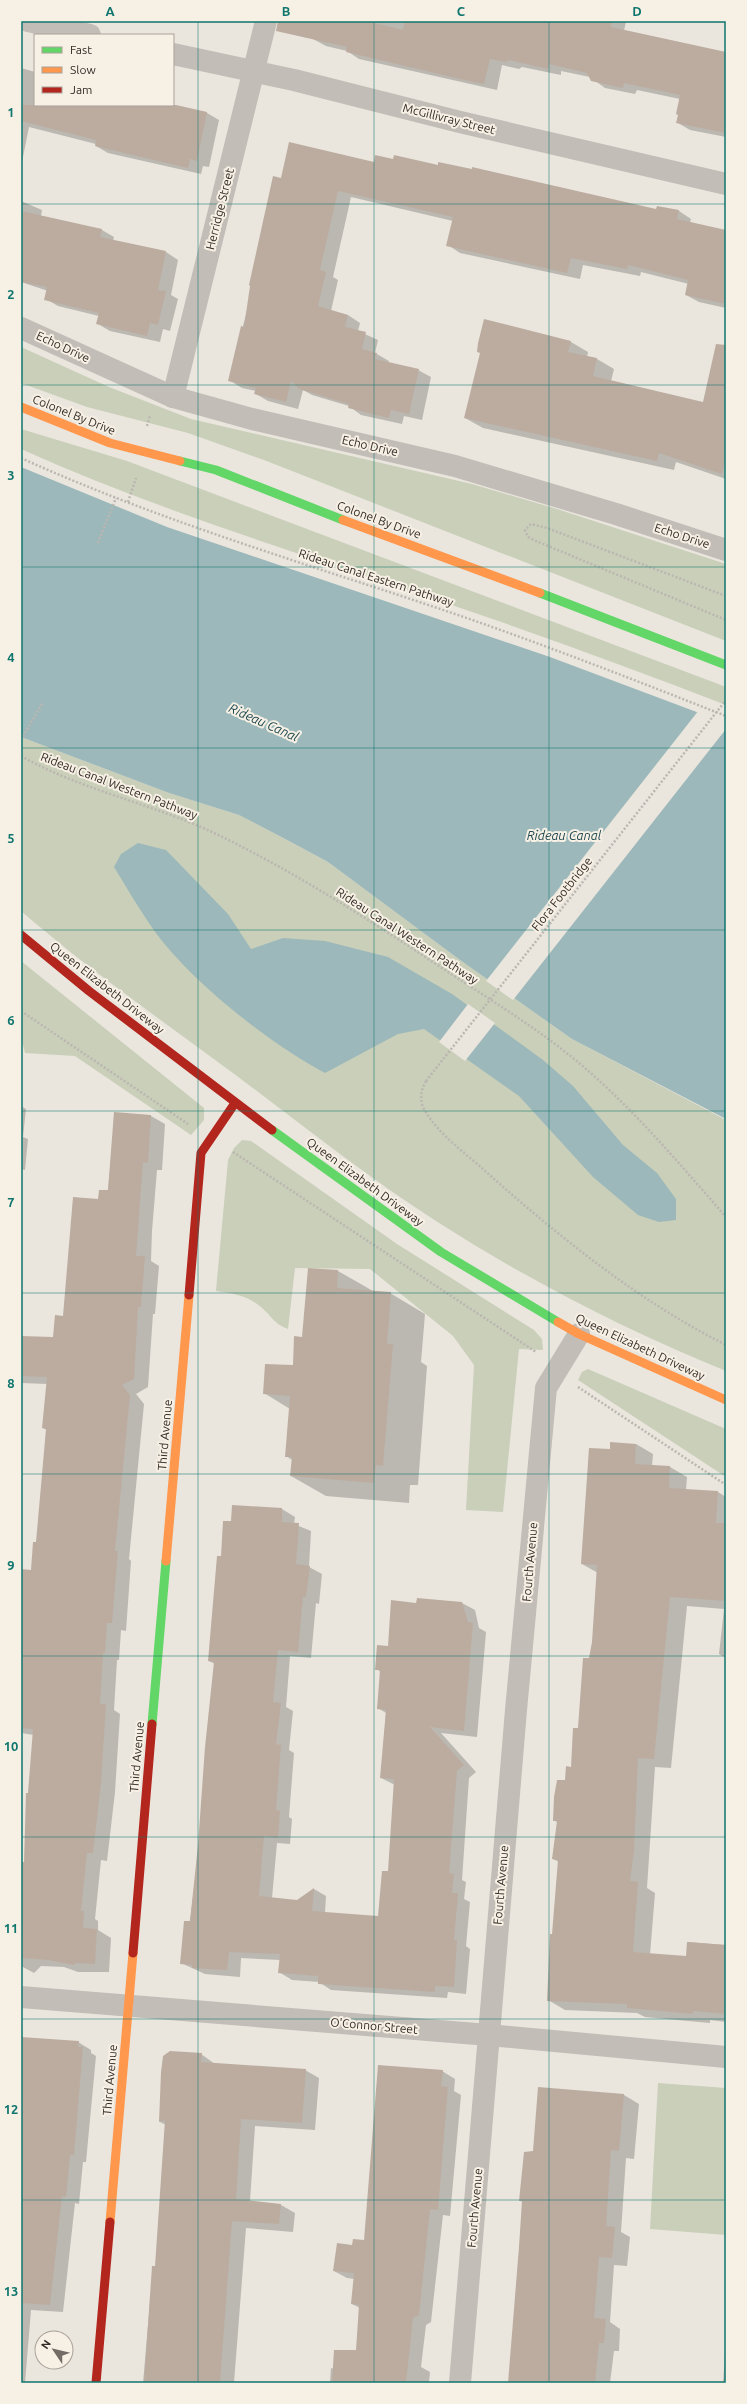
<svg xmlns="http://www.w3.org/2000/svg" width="747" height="2404" viewBox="0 0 747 2404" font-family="Ubuntu,sans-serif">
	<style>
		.green { fill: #c9cfb9 }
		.water { fill: #9cb8ba }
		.pier { fill: #eae6de }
		.shadow { fill: #0003 }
		.building { fill: #bcaca0 }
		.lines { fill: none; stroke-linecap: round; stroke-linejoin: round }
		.path { stroke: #bbb6b0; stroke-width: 2.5; stroke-dasharray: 2 2; stroke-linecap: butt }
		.street { stroke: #c3bdb7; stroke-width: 22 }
		.fast { stroke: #63d668; stroke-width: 9 }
		.slow { stroke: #ff974d; stroke-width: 9 }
		.jam { stroke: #b3261e; stroke-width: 9 }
		.path-bridge { stroke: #bbb6b0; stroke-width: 2.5; stroke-dasharray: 2 2; stroke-linecap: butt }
		.grid { fill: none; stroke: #0f766e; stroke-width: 1; stroke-opacity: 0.55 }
		.labels { text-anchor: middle; stroke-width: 4; stroke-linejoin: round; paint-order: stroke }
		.street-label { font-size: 12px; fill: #332b26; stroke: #f7f0e5 }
		.water-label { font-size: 13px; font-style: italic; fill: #1f4951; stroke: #f7f0e5 }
		.neatline { fill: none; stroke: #0f766e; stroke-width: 1.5 }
		.grid-label { font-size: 13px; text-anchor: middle; font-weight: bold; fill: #0f766e }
	</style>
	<rect width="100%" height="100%" fill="#eae6de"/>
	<!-- green -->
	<g class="green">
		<polygon points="21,347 109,387 191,419 472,484 557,509 726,564 726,641 264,460 188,433 87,407 21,383"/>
		<path d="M21,429L127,461L713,682L726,687V705C615,662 502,621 389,584C264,542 141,503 21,449Z"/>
		<path d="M21,737L169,793L239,815L289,841L328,862L460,960L572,1039L726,1120V1371C625,1330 528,1280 436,1221C367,1177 302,1125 237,1076C164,1022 89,970 21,911Z"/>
		<polygon points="21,961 204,1108 204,1120 191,1135 75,1056 25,1053 21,1036"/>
		<path d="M242,1140L251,1141L397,1244L534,1330L542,1339L543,1350L519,1349L503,1512L466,1510L474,1365L453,1336L370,1269L295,1268L288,1329C274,1325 269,1312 257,1304C245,1295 230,1293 216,1291L228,1160L234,1148Z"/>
		<polygon points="588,1369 726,1429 726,1477 578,1380 582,1372"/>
		<polygon points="658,2083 726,2088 726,2235 650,2229"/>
	</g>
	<!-- water -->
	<g class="water">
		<polygon points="21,467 167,527 550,657 726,723 726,1119 572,1039 460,960 328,862 289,841 239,815 169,793 21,737"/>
		<path d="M138,843L166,850L228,914L251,949L283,938L325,941L388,957L452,994L543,1060L573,1086L623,1145L657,1173L676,1199V1220L659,1222L638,1215L593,1177L519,1096L424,1029L398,1034L325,1073C269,1043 190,981 153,929C139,909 127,888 114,867L121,854Z"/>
	</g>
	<!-- pier -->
	<g class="pier">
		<polygon points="699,710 726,721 726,729 513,1000 486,981"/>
		<polygon points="468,1004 495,1023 465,1061 439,1042"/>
	</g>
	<!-- shadow -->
	<g class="shadow">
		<polygon points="317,21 626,21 624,31 726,71 726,137 690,130 678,123 680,99 637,90 635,94 605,88 590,77 561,71 561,75 522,67 519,69 502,65 497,90 359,59 347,51 326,46 313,39"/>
		<polygon points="21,68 35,72 35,105 173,105 207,113 219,120 209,167 203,166 201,174 108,153 96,146 96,144 29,127 21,167"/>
		<polygon points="375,163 657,211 679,211 691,219 690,223 726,235 726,308 699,302 686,295 689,284 641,272 640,276 583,265 580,279 460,253 448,245 453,221 351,197 333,277 338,280 331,311 348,315 360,323 358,331 378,340 375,353 389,361 388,363 418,370 431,377 422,420 404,416 402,424 361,415 349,406 312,395 303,390 298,409 268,401 256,394 256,391 242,388 229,380 281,179"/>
		<polygon points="21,201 42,210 41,216 102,230 114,237 113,241 166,252 178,260 171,295 178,299 170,331 163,329 160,342 110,331 98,324 99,316 58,306 46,299 48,291 21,282"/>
		<polygon points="485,321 571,342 588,352 587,357 597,359 614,369 611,381 704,403 726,384 726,479 676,462 674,470 483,428 465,418 481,353"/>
		<polygon points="21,1106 26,1109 23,1137 28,1139 25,1170 21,1169"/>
		<polygon points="115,1113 151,1116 165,1124 162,1170 157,1170 152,1231 151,1261 159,1266 155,1314 153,1314 148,1387 136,1394 144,1404 129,1559 131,1561 126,1631 121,1630 119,1660 117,1660 114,1710 120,1714 115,1792 107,1861 101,1860 95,1919 98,1921 98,1930 111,1938 109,1972 78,1972 64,1967 41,1966 34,1973 21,1966 21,1863 25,1863 34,1735 21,1733 21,1592 32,1571 37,1543 47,1430 43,1428 47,1384 21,1383 21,1337 54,1338 64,1317 99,1200 108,1191"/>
		<polygon points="309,1269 338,1271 373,1291 390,1293 425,1314 421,1362 427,1366 418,1485 410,1485 409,1503 326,1496 291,1476 292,1460 286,1456 290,1409 264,1393 294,1366 303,1338"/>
		<polygon points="636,1444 653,1454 652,1466 670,1467 687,1477 686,1490 718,1492 726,1497 726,1658 719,1654 724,1609 687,1606 671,1768 655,1767 647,1888 655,1893 650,1955 687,1958 688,1942 726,1945 726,2022 710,2020 710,2023 645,2017 637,2013 565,2010 548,2000 559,1862 553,1859 558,1823 554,1820 572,1768 593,1642 598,1573 582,1564 611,1450"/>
		<polygon points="233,1506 282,1509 295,1517 294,1524 311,1531 309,1567 322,1574 319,1604 316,1603 311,1658 290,1656 286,1707 293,1711 289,1750 294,1753 289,1817 292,1819 290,1844 277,1843 272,1898 297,1901 314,1889 326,1896 325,1913 379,1918 389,1872 395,1785 381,1778 386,1713 378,1708 381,1672 376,1669 417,1604 462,1603 475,1610 479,1628 486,1632 477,1737 441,1733 476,1772 469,1778 462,1880 466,1882 464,1899 470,1902 466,1946 470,1949 466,1994 448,1992 447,1998 331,1990 319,1982 292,1980 279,1972 280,1960 241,1958 240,1977 205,1974 181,1963 190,1922 199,1845 215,1664 209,1661 222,1557 232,1522"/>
		<polygon points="21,2038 78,2042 91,2050 91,2053 96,2056 86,2162 83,2162 79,2204 75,2203 63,2312 31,2310 25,2383 21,2383"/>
		<polygon points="201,2054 215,2064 305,2070 319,2078 315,2130 255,2126 250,2201 281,2205 295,2213 293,2232 246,2228 234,2383 143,2383 153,2267 156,2268 166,2125 160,2122 162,2072"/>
		<polygon points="442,2071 455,2079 454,2091 461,2095 450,2216 443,2215 431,2322 426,2325 421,2367 430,2372 429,2383 330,2383 331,2368 334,2369 357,2351 360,2308 352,2304 355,2279 347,2278 334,2271 353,2246 365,2241"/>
		<polygon points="624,2095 639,2104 634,2159 626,2158 621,2232 630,2237 627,2266 614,2265 610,2322 620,2329 619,2351 614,2351 610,2383 509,2383 523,2202 520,2201 534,2152"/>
		<polygon points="726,2340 726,2383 723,2383"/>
	</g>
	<!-- building -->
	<g class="building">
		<polygon points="278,21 366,21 403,30 405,21 612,21 611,27 726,52 726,133 676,123 678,115 676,114 680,95 624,83 623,88 591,81 587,73 549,64 548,69 509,60 506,62 490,59 484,84 473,82 346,52 347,47 276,31"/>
		<polygon points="21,105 176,105 207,112 197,161 190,159 188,168 95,146 96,140 21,121"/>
		<polygon points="289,142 374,162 375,155 393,159 394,155 438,165 438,162 472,169 472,167 656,209 657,206 679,210 677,219 726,230 726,304 685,295 688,280 628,265 627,269 571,258 567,273 446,246 453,217 338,191 320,270 326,272 318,306 348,315 345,327 366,332 362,349 377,353 375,359 419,369 409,414 391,410 389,418 348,408 349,404 299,389 291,381 286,402 254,394 256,388 228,381 241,326 244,327 250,286 249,285 273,176 281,178"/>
		<polygon points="21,211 102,229 100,237 166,251 158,290 166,291 158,325 150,323 147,336 96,324 99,313 44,300 47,287 21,282"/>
		<polygon points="484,319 571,341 568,352 597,358 593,376 703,402 716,344 726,345 726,457 722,474 659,453 657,461 464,418 480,353 477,352 478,343"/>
		<polygon points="114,1112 151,1115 148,1163 143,1162 136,1256 145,1256 141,1307 138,1307 134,1379 122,1385 130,1395 115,1551 118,1551 112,1623 107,1623 105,1653 103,1653 100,1704 106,1704 101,1783 93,1853 87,1853 81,1911 84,1911 83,1928 97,1929 95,1964 76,1963 74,1965 48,1960 21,1958 21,1862 24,1862 26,1793 28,1793 33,1729 21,1728 21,1569 31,1570 33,1542 36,1542 46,1429 42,1428 47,1377 21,1376 21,1336 53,1337 55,1315 63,1316 73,1197 98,1199 99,1190 108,1190"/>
		<polygon points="308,1268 338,1270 337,1288 391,1292 387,1344 393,1344 383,1466 376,1465 374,1483 290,1476 292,1457 285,1457 290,1396 263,1394 265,1364 293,1365 294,1336 302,1337"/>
		<polygon points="610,1442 636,1444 635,1464 670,1466 669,1488 718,1491 716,1523 726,1523 726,1601 670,1597 654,1759 638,1758 634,1850 630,1881 638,1882 633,1952 686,1956 687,1942 726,1945 726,2014 693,2011 693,2014 627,2008 627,2004 547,2001 550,1934 552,1934 558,1860 552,1859 557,1821 553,1821 554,1797 557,1780 565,1780 566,1766 571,1767 573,1728 578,1728 583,1658 589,1658 592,1642 597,1565 581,1564 589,1448 610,1449"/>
		<polygon points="232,1505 282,1508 282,1522 299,1523 296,1564 310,1566 306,1597 303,1597 298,1652 278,1650 273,1702 281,1703 276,1744 281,1745 276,1810 280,1811 278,1838 264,1836 259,1896 297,1900 314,1888 312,1911 378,1916 382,1871 388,1871 394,1779 380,1778 386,1710 377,1709 380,1670 375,1670 377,1645 388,1646 391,1600 416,1603 417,1598 462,1602 468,1622 473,1623 464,1731 430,1727 464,1765 457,1771 449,1873 454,1874 452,1893 458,1893 454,1940 457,1940 454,1987 435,1986 435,1992 318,1984 318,1976 278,1973 280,1954 229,1952 227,1970 192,1968 192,1965 180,1964 184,1921 190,1921 198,1845 205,1747 214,1662 208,1661 217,1556 221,1556 223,1521 231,1521"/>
		<polygon points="21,2037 79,2041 78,2047 83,2047 74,2155 70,2155 66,2197 62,2196 50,2305 21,2303"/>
		<polygon points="170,2051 202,2053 201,2062 306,2069 302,2123 241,2119 236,2199 281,2204 279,2224 232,2221 220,2383 144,2383 152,2266 155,2266 165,2120 159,2122 161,2072 163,2056"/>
		<polygon points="378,2065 443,2070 441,2086 448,2087 438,2210 430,2209 419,2315 413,2318 406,2383 332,2383 334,2350 356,2350 359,2305 351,2304 354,2273 333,2271 337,2243 352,2245 353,2239 364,2240"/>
		<polygon points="538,2087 624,2094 619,2151 611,2150 606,2226 615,2227 612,2258 599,2257 594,2318 606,2319 604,2343 599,2343 595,2383 508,2383 519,2247 522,2201 519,2201 524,2152 533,2151"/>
	</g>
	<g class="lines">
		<!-- path -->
		<g class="path">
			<polyline points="147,426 150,415"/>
			<path d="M21,458C162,522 311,565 458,615C548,646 637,681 726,716"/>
			<polyline points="128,502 136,478"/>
			<polyline points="98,543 116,498"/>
			<polyline points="726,596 547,528 531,524 525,530 528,537 536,541 726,620"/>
			<polyline points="21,740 43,702"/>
			<path d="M21,756C81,790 150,803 212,832C296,872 374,923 451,974C500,1006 551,1037 594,1076C642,1119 684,1169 726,1217"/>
			<polyline points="21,1011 188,1124"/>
			<path d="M426,1081C421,1090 419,1099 424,1109C437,1133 464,1152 484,1170C558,1236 637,1300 726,1345"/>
			<polyline points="233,1152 536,1352"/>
			<polyline points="578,1387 726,1485"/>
		</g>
		<!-- street -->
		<g class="street">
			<polyline points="28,21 90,35"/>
			<polyline points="173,54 294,80 460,122 726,184"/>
			<polyline points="21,328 173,397 252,419 455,466 616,514 726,550"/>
			<polyline points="173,397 266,21"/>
			<polyline points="21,1997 489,2035 726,2057"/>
			<polyline points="460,2383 516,1710 546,1388 579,1334"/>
		</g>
		<!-- fast -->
		<g class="fast">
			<polyline points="180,461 216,470 343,520"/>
			<polyline points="540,593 726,665"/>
			<polyline points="272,1130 441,1252 558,1322"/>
			<polyline points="152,1724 166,1561"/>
		</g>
		<!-- slow -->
		<g class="slow">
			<polyline points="21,407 110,443 180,461"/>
			<polyline points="343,520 540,593"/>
			<polyline points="558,1322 579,1334 726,1400"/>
			<polyline points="166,1561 189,1295"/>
			<polyline points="110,2222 133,1953"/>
		</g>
		<!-- jam -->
		<g class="jam">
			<polyline points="21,935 89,991 272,1130"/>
			<polyline points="189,1295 201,1153 235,1103"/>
			<polyline points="133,1953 152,1724"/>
			<polyline points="96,2383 110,2222"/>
		</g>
		<!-- path-bridge -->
		<polyline class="path-bridge" points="426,1081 726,700"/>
	</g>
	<!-- grid -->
	<path class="grid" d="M198,21V2383M374,21V2383M549,21V2383M21,204H726M21,385H726M21,567H726M21,748H726M21,930H726M21,1111H726M21,1293H726M21,1474H726M21,1656H726M21,1837H726M21,2019H726M21,2200H726"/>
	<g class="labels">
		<!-- street labels -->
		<g class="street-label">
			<text transform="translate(449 119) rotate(14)" y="4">McGillivray Street</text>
			<text transform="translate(220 209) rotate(-76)" y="4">Herridge Street</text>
			<text transform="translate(63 347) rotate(25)" y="4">Echo Drive</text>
			<text transform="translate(74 415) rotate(22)" y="4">Colonel By Drive</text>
			<text transform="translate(370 446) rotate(13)" y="4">Echo Drive</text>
			<text transform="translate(379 520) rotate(20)" y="4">Colonel By Drive</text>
			<text transform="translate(682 536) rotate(18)" y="4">Echo Drive</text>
			<text transform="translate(376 578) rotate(18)" y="4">Rideau Canal Eastern Pathway</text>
			<text transform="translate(119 786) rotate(21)" y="4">Rideau Canal Western Pathway</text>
			<text transform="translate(562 894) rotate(-52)" y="4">Flora Footbridge</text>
			<text transform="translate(407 936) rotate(33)" y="4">Rideau Canal Western Pathway</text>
			<text transform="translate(107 988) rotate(38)" y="4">Queen Elizabeth Driveway</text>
			<text transform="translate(365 1182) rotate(36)" y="4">Queen Elizabeth Driveway</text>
			<text transform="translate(640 1347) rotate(25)" y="4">Queen Elizabeth Driveway</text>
			<text transform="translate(165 1435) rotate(-85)" y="4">Third Avenue</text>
			<text transform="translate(530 1562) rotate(-85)" y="4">Fourth Avenue</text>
			<text transform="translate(137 1757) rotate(-85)" y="4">Third Avenue</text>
			<text transform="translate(501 1885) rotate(-85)" y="4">Fourth Avenue</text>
			<text transform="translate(374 2026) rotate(5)" y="4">O'Connor Street</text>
			<text transform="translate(110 2080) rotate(-85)" y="4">Third Avenue</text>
			<text transform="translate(475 2208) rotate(-85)" y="4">Fourth Avenue</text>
		</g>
		<!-- water labels -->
		<g class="water-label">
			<text transform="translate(264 722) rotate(24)" y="5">Rideau Canal</text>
			<text x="564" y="840">Rideau Canal</text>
		</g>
	</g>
	<!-- border -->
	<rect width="747" height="2404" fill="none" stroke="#f7f0e5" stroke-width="44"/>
	<!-- legend -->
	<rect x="34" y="34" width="140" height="72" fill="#f7f0e5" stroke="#a9a199"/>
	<rect x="42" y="47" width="20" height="6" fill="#63d668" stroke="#a9a199"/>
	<text x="70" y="54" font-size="12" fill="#332b26">Fast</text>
	<rect x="42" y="67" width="20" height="6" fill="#ff974d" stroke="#a9a199"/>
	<text x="70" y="74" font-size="12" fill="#332b26">Slow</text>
	<rect x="42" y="87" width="20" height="6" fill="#b3261e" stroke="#a9a199"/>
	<text x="70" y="94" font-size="12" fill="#332b26">Jam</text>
	<!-- north arrow -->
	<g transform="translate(54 2350) rotate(305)"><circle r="19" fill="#f7f0e5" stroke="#a9a199"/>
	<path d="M0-3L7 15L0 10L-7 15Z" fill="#736c66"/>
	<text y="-6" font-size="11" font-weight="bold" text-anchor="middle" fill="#332b26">N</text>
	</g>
	<rect x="22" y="22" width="703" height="2360" class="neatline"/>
	<g class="grid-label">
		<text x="110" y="16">A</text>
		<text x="286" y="16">B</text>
		<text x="461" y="16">C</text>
		<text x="637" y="16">D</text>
		<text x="11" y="117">1</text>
		<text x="11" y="299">2</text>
		<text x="11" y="480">3</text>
		<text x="11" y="662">4</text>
		<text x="11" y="843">5</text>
		<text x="11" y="1025">6</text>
		<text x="11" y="1207">7</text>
		<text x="11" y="1388">8</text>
		<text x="11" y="1570">9</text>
		<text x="11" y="1751">10</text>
		<text x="11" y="1933">11</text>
		<text x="11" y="2114">12</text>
		<text x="11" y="2296">13</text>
	</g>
</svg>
